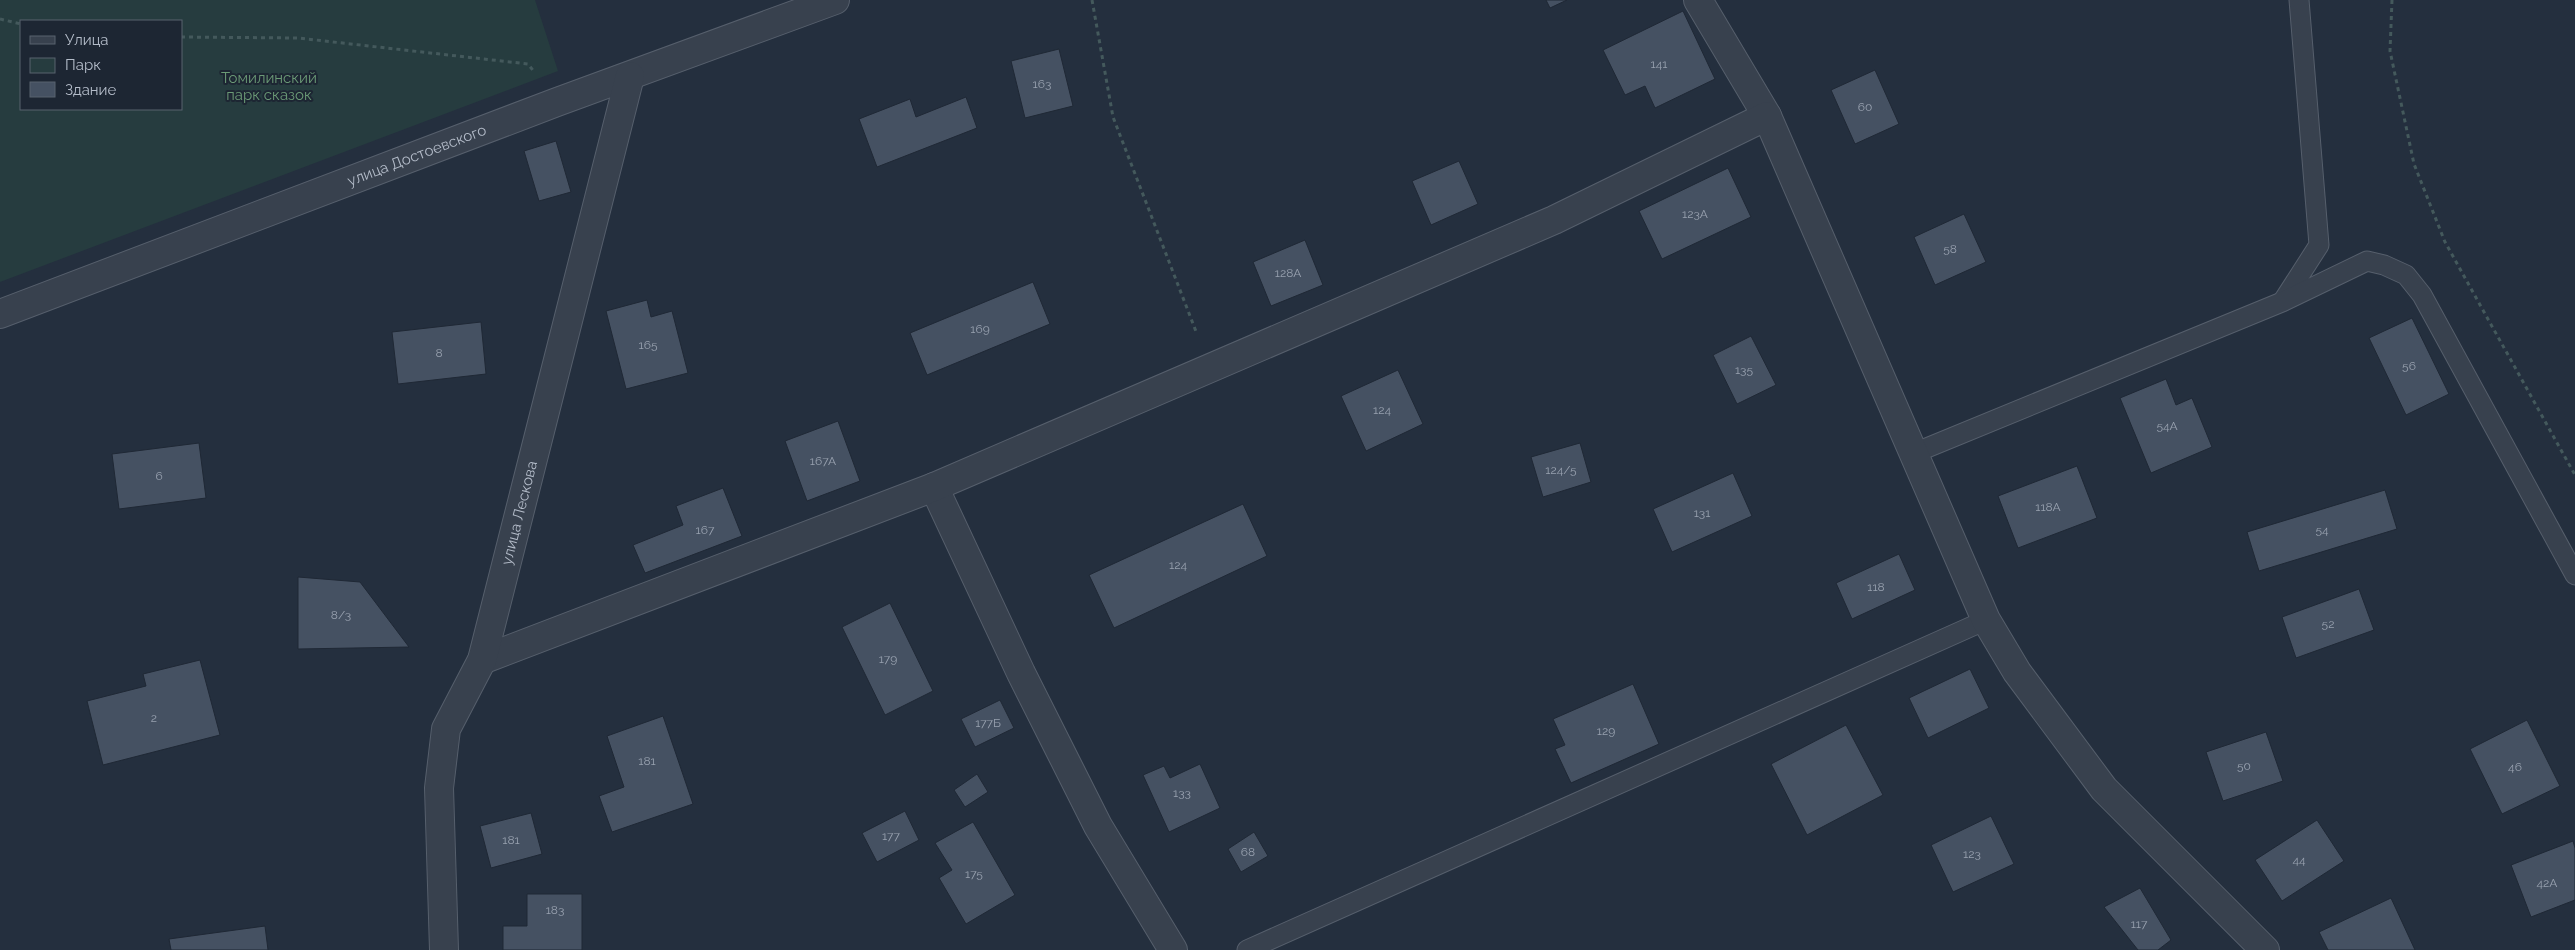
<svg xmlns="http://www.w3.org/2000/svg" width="2575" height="950" viewBox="0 0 2575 950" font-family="Raleway,sans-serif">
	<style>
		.green { fill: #263c3f; fill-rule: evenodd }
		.building { fill: #455162; stroke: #1f2835 }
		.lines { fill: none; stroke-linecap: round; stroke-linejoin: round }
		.service-casing { stroke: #565f6c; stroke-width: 21 }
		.minor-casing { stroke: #565f6c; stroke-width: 30 }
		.path { stroke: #44595c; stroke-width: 3; stroke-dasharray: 4 4; stroke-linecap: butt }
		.service { stroke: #38414e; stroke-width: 19 }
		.minor { stroke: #38414e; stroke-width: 28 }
		.labels { text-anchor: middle; stroke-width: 4; stroke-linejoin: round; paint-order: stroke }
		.number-label { font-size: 12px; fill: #98a1af }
		.park-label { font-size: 15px; fill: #6b9a76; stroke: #1d2633 }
		.street-label { font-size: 15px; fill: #b4bcc9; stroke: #1d2633 }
	</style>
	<rect width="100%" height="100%" fill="#242f3e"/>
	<!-- green -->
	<path class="green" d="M0,0H535L558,71L0,282ZM21,21H181V109H21Z"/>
	<!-- building -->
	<g class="building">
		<polygon points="1546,0 1567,0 1550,8"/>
		<polygon points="1683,11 1715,79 1655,108 1645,86 1625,95 1603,50"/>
		<polygon points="1059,49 1073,106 1025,118 1011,61"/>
		<polygon points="1875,70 1899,124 1855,144 1831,90"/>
		<polygon points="966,97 977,128 877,167 859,119 910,99 916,117"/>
		<polygon points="556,141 571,192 539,201 524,151"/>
		<polygon points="1459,161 1478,204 1431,225 1412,181"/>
		<polygon points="1728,168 1751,217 1662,259 1639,211"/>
		<polygon points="1964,214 1986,262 1935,285 1914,237"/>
		<polygon points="1305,240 1323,285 1271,306 1253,262"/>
		<polygon points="1033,282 1050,324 927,375 910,333"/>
		<polygon points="647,300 651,317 672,311 688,373 626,389 606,311"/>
		<polygon points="2412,318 2449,394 2406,415 2369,338"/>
		<polygon points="481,322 486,374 398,384 392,332"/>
		<polygon points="1751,336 1776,385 1737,404 1713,355"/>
		<polygon points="1398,370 1423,424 1366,451 1341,396"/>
		<polygon points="2166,379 2176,405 2192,398 2212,447 2151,473 2120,398"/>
		<polygon points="838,421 860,481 807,501 785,441"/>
		<polygon points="199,443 206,498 119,509 112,454"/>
		<polygon points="1580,443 1591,482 1543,497 1531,457"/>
		<polygon points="2077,466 2097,518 2018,548 1998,496"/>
		<polygon points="1733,473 1752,516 1672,552 1653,509"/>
		<polygon points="723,488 742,536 645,573 633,545 683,525 676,506"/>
		<polygon points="2385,490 2397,529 2259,571 2247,532"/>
		<polygon points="1243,504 1267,556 1114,628 1089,575"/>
		<polygon points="1899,554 1915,590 1852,619 1836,583"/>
		<polygon points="298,577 360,582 409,647 298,649"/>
		<polygon points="2359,589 2374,630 2296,658 2282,617"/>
		<polygon points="890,603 933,691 885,715 842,627"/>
		<polygon points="200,660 220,735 103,765 87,701 146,686 143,674"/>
		<polygon points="1970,669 1989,708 1928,738 1909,698"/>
		<polygon points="1633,684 1659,744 1571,783 1555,749 1565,745 1553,719"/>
		<polygon points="1000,700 1014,728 975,747 961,719"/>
		<polygon points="663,716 693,804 612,832 599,796 624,787 607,736"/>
		<polygon points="2527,720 2560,786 2502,814 2470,749"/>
		<polygon points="1846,725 1883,795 1807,835 1771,764"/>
		<polygon points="2266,732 2283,781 2223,801 2206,752"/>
		<polygon points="1200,764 1220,808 1169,832 1143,775 1164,766 1170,778"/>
		<polygon points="977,774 988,792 965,807 954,790"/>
		<polygon points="905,811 919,840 877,862 862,833"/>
		<polygon points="531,813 542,854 491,868 480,826"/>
		<polygon points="1991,816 2014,864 1953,892 1931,845"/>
		<polygon points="2317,820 2344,861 2282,901 2255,860"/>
		<polygon points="973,822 1015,895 966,924 939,878 952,870 935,843"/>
		<polygon points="1254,832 1268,856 1241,872 1228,849"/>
		<polygon points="2573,841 2575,848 2575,900 2531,917 2511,865"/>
		<polygon points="2140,888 2171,940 2158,950 2138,950 2104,907"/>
		<polygon points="527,894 582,894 582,950 503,950 503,926 527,926"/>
		<polygon points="2391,898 2415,950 2328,950 2319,932"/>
		<polygon points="265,926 268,950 171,950 169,939"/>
	</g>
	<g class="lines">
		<!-- service casing -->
		<g class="service-casing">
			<g id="service">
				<polyline points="2283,301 2319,245 2299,0"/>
				<polyline points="1912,454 2282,302 2367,261 2384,265 2406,275 2422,295 2575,575"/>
				<polyline points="1247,950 1986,620"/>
			</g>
		</g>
		<!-- minor casing -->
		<g class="minor-casing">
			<g id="minor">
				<polyline points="1698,0 1767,116"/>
				<path id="s1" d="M0,314L557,102L835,0"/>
				<polyline points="934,487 1021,673 1098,826 1173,950"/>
				<polyline points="482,660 934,487 1554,220 1767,116 1986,620 2017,672 2104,789 2265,950"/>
				<path id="s2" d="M444,950L439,788L446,729L482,660L630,76"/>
			</g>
		</g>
		<!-- path -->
		<g class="path">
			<polyline points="1092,0 1113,117 1197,334"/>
			<polyline points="2392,0 2390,51 2414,164 2445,242 2575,475"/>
			<polyline points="0,19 21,24"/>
			<polyline points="181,37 298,38 528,64 535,73"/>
		</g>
		<!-- service -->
		<use href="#service" class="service"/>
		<!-- minor -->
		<use href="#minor" class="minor"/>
	</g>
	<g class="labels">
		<!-- number labels -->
		<g class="number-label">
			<text x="1659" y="68">141</text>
			<text x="1042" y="88">163</text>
			<text x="1865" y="111">60</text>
			<text x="1695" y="218">123А</text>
			<text x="1950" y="253">58</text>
			<text x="1288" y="277">128А</text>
			<text x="980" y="333">169</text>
			<text x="648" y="349">165</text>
			<text x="439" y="357">8</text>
			<text x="2409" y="370">56</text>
			<text x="1744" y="374">135</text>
			<text x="1382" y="414">124</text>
			<text x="2167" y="430">54А</text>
			<text x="823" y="465">167А</text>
			<text x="1561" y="474">124/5</text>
			<text x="159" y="480">6</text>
			<text x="2048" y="511">118А</text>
			<text x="1702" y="517">131</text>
			<text x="705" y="534">167</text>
			<text x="2322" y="534">54</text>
			<text x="1178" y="569">124</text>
			<text x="1876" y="591">118</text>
			<text x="341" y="619">8/3</text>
			<text x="2328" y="628">52</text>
			<text x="888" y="663">179</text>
			<text x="154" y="722">2</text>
			<text x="988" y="727">177Б</text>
			<text x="1606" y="735">129</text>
			<text x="647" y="765">181</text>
			<text x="2244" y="770">50</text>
			<text x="2515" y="771">46</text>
			<text x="1182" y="797">133</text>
			<text x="891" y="840">177</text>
			<text x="511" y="844">181</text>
			<text x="1248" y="856">68</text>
			<text x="1972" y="858">123</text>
			<text x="2299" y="864">44</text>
			<text x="974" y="878">175</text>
			<text x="2547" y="887">42А</text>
			<text x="555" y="914">183</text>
			<text x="2139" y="928">117</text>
		</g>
		<!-- park labels -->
		<g class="park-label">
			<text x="269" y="83">Томилинский<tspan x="269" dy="17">парк сказок</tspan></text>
		</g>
		<!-- street labels -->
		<g class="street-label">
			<text dy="5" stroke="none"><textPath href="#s1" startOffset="446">улица Достоевского</textPath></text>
			<text dy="5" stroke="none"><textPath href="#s2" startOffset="451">улица Лескова</textPath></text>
		</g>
	</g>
	<!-- legend -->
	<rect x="20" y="20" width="162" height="90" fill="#1d2633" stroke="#59626f"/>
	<rect x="30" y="36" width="25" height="8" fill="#38414e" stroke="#59626f"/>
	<text x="65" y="45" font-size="15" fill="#b4bcc9">Улица</text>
	<rect x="30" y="58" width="25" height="15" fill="#263c3f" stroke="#59626f"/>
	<text x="65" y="70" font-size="15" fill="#b4bcc9">Парк</text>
	<rect x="30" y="82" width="25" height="15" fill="#455162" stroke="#59626f"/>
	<text x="65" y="95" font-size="15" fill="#b4bcc9">Здание</text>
</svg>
